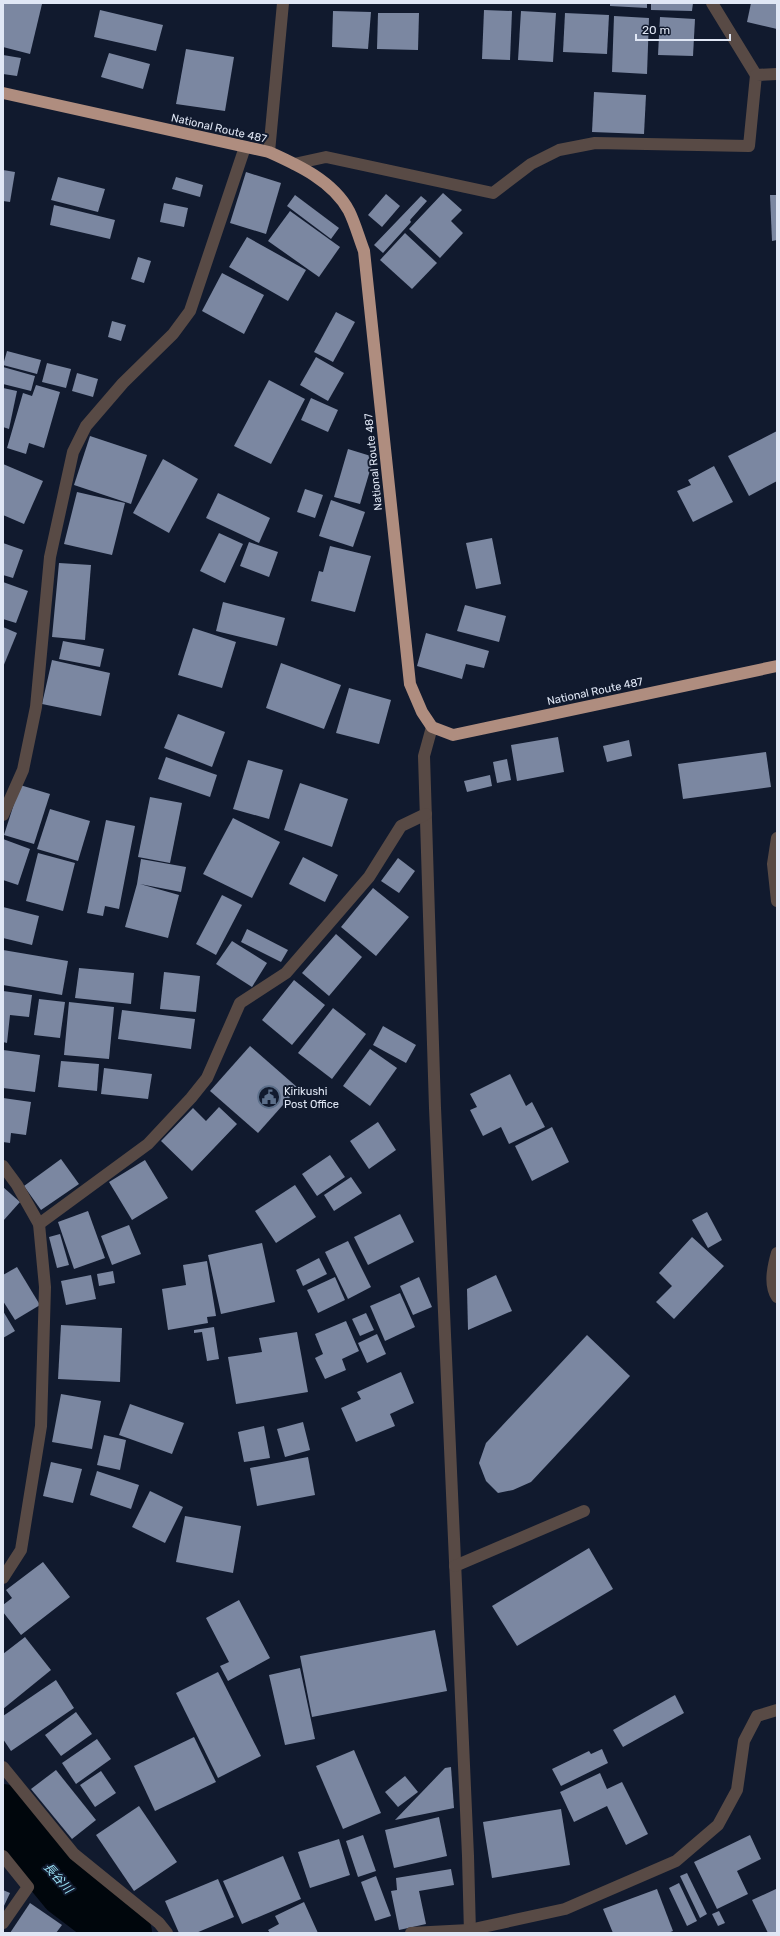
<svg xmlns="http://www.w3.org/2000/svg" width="780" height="1936" viewBox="0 0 780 1936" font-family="Rubik,'Noto Sans JP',sans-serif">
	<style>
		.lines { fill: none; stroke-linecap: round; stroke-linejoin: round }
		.river { stroke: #00060c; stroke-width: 56 }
		.building { fill: #7b87a1 }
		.street { stroke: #584a45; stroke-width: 12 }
		.highway { stroke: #af8d7f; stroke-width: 12 }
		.labels { text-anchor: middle; stroke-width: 4; stroke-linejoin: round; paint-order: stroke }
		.street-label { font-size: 11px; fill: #e0e7f5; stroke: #111a2e }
		.poi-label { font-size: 11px; fill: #e0e7f5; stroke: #111a2e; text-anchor: start }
		.water-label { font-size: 12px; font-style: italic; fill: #9be2f7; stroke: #111a2e }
	</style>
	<rect width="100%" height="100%" fill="#111a2e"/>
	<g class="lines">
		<!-- river -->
		<polyline class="river" points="3,1812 67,1890 124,1933"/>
	</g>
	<!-- building -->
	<g class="building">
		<polygon points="3,3 42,4 30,54 3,47"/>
		<polygon points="610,3 647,3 647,8 610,6"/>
		<polygon points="651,3 693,3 692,11 651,10"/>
		<polygon points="751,3 777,3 777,29 747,22"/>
		<polygon points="100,10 163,25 156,51 94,37"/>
		<polygon points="484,10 512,11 510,60 482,59"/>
		<polygon points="333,11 371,12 368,49 332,47"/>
		<polygon points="521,11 556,13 553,62 518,60"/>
		<polygon points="378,13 419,13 418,50 377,49"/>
		<polygon points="565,13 609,15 607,54 563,52"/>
		<polygon points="614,16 649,18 647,74 612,72"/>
		<polygon points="660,17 695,19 693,56 658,55"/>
		<polygon points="186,49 234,57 225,111 176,104"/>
		<polygon points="109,53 150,64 143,89 101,77"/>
		<polygon points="3,55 21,58 17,76 3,74"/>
		<polygon points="594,92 646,95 644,134 592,132"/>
		<polygon points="3,170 15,172 10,202 3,201"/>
		<polygon points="246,172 281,183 266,234 230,223"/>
		<polygon points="58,177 105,189 98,212 51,200"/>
		<polygon points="176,177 203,185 200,197 172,189"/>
		<polygon points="443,193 462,210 451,221 463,233 440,258 409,229"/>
		<polygon points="386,194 400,206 382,227 368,215"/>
		<polygon points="295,195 339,228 331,239 287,206"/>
		<polygon points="770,195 777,195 777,240 772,241"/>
		<polygon points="421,196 427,201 410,220 411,222 383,253 374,245"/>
		<polygon points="164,203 188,208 184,227 160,222"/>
		<polygon points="54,205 115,220 110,239 50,225"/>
		<polygon points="290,211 340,247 319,277 268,241"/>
		<polygon points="405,233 437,263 412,289 380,260"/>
		<polygon points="247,237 306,270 288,301 229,267"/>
		<polygon points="138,257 151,261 144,283 131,279"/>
		<polygon points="222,273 264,295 244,334 202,311"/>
		<polygon points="336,312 355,322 333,362 314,352"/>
		<polygon points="112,321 126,325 121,341 108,337"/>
		<polygon points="7,351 41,360 37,374 3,365"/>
		<polygon points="316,357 344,373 328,401 300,385"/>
		<polygon points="47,363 71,369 66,388 42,382"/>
		<polygon points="3,367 35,376 31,391 3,384"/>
		<polygon points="77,373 98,379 93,397 72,391"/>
		<polygon points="269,380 305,399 271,464 234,446"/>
		<polygon points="36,385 60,392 44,448 29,443 26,454 7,448 23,393 32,396"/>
		<polygon points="3,388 17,391 9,429 3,427"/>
		<polygon points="311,398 338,410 328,432 301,420"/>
		<polygon points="777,431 777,481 749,496 728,456"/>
		<polygon points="90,436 147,455 131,504 74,485"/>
		<polygon points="348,449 374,457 360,504 334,497"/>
		<polygon points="163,459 198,479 169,533 133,513"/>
		<polygon points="3,464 43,481 24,524 3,515"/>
		<polygon points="714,466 733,502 693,522 677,491 691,485 688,480"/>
		<polygon points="305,489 323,495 315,518 297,512"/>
		<polygon points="77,492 125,503 112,555 64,544"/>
		<polygon points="218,493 270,518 259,543 206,518"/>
		<polygon points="331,500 365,512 353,547 319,536"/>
		<polygon points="219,533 243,544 225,583 200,571"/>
		<polygon points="492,538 501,584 476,589 466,543"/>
		<polygon points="249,542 278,552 269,577 240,566"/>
		<polygon points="3,543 23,550 13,578 3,575"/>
		<polygon points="330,546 371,556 355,612 311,601 319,571 323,572"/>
		<polygon points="59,563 91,565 85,640 52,637"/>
		<polygon points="3,582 28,591 16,623 3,619"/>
		<polygon points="223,602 285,618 277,646 216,631"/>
		<polygon points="465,605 506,616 499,642 457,631"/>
		<polygon points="3,627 17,633 3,667"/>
		<polygon points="193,628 236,642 222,688 178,675"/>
		<polygon points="426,633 489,651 484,668 466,664 462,679 417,666"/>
		<polygon points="63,641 104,649 100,667 59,659"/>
		<polygon points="52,660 110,673 101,716 42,704"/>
		<polygon points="281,663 341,685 324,729 266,708"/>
		<polygon points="349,688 391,700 379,744 336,733"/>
		<polygon points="178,714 225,732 212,767 164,748"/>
		<polygon points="558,737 564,772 517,781 511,745"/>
		<polygon points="629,740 632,756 607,762 603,746"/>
		<polygon points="766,752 771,787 683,799 678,764"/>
		<polygon points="166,757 217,775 210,797 158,779"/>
		<polygon points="507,759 511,780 497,783 493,762"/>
		<polygon points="248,760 283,770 269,819 233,809"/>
		<polygon points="490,775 492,786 467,792 464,781"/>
		<polygon points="300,783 348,799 332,847 284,830"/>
		<polygon points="20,785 50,794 34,844 4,835"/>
		<polygon points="150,797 182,803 170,863 138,857"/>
		<polygon points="50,809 90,821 78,861 37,849"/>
		<polygon points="233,818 280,842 252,898 203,874"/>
		<polygon points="106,820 135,826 119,909 105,906 103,916 87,913"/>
		<polygon points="3,839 30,849 18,885 3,880"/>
		<polygon points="38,853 75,863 63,911 26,901"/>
		<polygon points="303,857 338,875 325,902 289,884"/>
		<polygon points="398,858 415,871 399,893 381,881"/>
		<polygon points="141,859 186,867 181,892 140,884 179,895 168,938 125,927 137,884"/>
		<polygon points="373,888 409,917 376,956 341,927"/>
		<polygon points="222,895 242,905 216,955 196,944"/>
		<polygon points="3,907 39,916 32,945 3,938"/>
		<polygon points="247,929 288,950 281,962 241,942"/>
		<polygon points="336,934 362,957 329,996 302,973"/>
		<polygon points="232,941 267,963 252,987 216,964"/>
		<polygon points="3,950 68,961 62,995 3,985"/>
		<polygon points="79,968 134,973 131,1004 75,998"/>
		<polygon points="164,972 200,976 196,1012 160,1009"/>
		<polygon points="294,980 325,1005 292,1045 262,1020"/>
		<polygon points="3,991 32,995 29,1017 10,1015 7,1043 3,1042"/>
		<polygon points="39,999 65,1002 60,1038 34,1035"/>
		<polygon points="69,1002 114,1007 109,1059 64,1055"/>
		<polygon points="333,1008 366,1034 332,1079 298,1053"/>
		<polygon points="122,1010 195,1019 191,1049 118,1039"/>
		<polygon points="383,1026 416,1045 406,1063 373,1045"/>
		<polygon points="250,1046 298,1088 258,1133 210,1091"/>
		<polygon points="370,1049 397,1068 370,1106 343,1086"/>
		<polygon points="3,1050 40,1055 35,1092 3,1088"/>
		<polygon points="61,1061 99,1064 97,1091 58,1087"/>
		<polygon points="104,1068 152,1074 148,1099 101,1094"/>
		<polygon points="510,1074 526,1106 532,1102 545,1127 509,1144 501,1127 483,1136 470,1110 477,1107 470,1094"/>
		<polygon points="3,1098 31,1102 26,1135 11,1133 10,1143 3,1142"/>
		<polygon points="219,1107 237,1124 192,1171 161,1141 193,1108 206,1121"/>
		<polygon points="378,1122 396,1150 369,1169 350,1141"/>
		<polygon points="552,1127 569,1162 532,1181 515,1146"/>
		<polygon points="330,1155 345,1177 317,1196 302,1174"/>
		<polygon points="61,1159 79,1184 41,1210 24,1186"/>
		<polygon points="145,1160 168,1198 132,1220 109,1182"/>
		<polygon points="351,1177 362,1193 334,1211 324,1195"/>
		<polygon points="295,1185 316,1217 276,1243 255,1211"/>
		<polygon points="3,1187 20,1202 3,1221"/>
		<polygon points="88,1211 105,1258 74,1269 58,1222"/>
		<polygon points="707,1212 722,1240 708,1248 692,1220"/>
		<polygon points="400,1214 414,1242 368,1265 354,1237"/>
		<polygon points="129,1225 141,1254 112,1265 101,1236"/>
		<polygon points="60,1234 69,1265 57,1268 49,1237"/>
		<polygon points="692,1237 724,1266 674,1319 656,1302 672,1286 659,1273"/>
		<polygon points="348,1241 371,1287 348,1299 325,1252"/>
		<polygon points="262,1243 275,1302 221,1314 208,1255"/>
		<polygon points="319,1258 327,1274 303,1286 296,1270"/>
		<polygon points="207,1261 216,1316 207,1317 208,1323 168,1330 162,1289 186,1285 183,1265"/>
		<polygon points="17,1267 40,1305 15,1320 3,1301 3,1275"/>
		<polygon points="113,1271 115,1283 99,1286 97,1274"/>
		<polygon points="91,1275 96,1299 66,1305 61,1281"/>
		<polygon points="496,1275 512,1311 468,1330 467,1289"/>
		<polygon points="335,1277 345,1300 318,1313 307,1290"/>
		<polygon points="419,1277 432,1307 413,1315 400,1286"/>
		<polygon points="400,1293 415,1327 385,1341 370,1306"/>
		<polygon points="3,1311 15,1331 3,1338"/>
		<polygon points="366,1313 374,1330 360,1336 352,1319"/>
		<polygon points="346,1321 359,1351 342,1359 346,1370 325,1379 315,1358 323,1354 315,1334"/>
		<polygon points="61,1325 122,1328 120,1382 58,1379"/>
		<polygon points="214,1327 219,1359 207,1361 202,1332 194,1333 194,1330"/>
		<polygon points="297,1332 308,1392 236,1404 228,1357 262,1352 259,1338"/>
		<polygon points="377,1334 386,1354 367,1363 358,1343"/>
		<polygon points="587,1335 630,1376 531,1482 513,1490 498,1493 486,1481 479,1463 486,1443"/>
		<polygon points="401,1372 414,1403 390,1414 395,1426 356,1442 341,1408 361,1399 357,1392"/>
		<polygon points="61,1394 101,1401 92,1449 52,1442"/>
		<polygon points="130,1404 184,1423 172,1454 119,1435"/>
		<polygon points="303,1422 310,1450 285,1457 277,1429"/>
		<polygon points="264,1426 270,1458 244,1462 238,1432"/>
		<polygon points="104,1435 126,1440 120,1470 97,1465"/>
		<polygon points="308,1457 315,1495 257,1506 250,1468"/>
		<polygon points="51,1462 82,1469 73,1503 43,1496"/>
		<polygon points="97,1471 139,1485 131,1509 90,1495"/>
		<polygon points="150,1491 183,1507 165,1543 132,1527"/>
		<polygon points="185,1516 241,1526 233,1573 176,1562"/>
		<polygon points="589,1548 613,1589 517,1646 492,1606"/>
		<polygon points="43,1562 70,1597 21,1635 3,1612 3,1605 12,1598 6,1590"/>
		<polygon points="239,1600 270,1658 228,1681 220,1666 229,1662 206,1618"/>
		<polygon points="435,1630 447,1691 312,1717 300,1656"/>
		<polygon points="25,1637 51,1670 3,1709 3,1654"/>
		<polygon points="300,1668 315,1739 285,1745 269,1675"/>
		<polygon points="218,1672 261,1756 218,1778 176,1693"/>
		<polygon points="56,1680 74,1708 11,1751 3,1739 3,1716"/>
		<polygon points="675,1695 684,1713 623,1747 613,1730"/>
		<polygon points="76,1712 92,1734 61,1756 45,1735"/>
		<polygon points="194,1737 216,1782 155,1811 134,1766"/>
		<polygon points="97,1739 111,1759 76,1784 62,1763"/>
		<polygon points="602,1749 608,1763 561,1786 552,1769 589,1751 591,1754"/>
		<polygon points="354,1750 381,1813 343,1829 316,1766"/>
		<polygon points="451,1767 454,1808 395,1820 445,1768"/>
		<polygon points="56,1770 96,1820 72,1839 31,1789"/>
		<polygon points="101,1771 116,1793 95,1807 80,1785"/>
		<polygon points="600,1773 607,1789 622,1782 648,1834 626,1845 607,1806 574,1822 560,1792"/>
		<polygon points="405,1776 418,1792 398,1807 385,1792"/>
		<polygon points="139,1806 177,1862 134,1891 96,1835"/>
		<polygon points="561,1809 570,1865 492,1878 483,1822"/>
		<polygon points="439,1817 447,1856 394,1868 385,1830"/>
		<polygon points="363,1835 376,1871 358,1877 346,1841"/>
		<polygon points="750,1835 761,1859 737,1871 748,1894 717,1909 694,1862"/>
		<polygon points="339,1839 350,1875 310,1888 298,1852"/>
		<polygon points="283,1856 301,1899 242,1924 223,1881"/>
		<polygon points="451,1869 454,1885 419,1891 426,1924 399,1930 391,1891 397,1890 396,1878"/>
		<polygon points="687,1873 707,1914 700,1918 680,1876"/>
		<polygon points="376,1876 391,1916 375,1921 361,1882"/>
		<polygon points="218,1879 234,1917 196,1933 179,1933 165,1901"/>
		<polygon points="679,1883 697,1921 687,1926 669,1888"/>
		<polygon points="657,1889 673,1931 668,1933 613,1933 603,1909"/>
		<polygon points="776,1889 777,1933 768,1933 752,1900"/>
		<polygon points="3,1890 10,1893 3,1908"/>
		<polygon points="304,1902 318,1933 270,1933 268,1930 279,1924 275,1916"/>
		<polygon points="30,1903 62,1925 56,1933 10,1933"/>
		<polygon points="719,1911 725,1923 718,1926 712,1914"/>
	</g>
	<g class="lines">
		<!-- street -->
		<g class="street">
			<polyline points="712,3 756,75"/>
			<polyline points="269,152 283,3"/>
			<polyline points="294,164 326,157 493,193 531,164 559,150 595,143 749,146 756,75 777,74"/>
			<polyline points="432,727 424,756 435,1108 468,1856 470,1933"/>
			<polyline points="3,815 23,770 36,707 50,557 73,452 86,426 123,383 173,334 190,311 245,147"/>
			<polyline points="777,838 773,864 777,901"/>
			<polyline points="3,1166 17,1185 39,1224 45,1287 41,1426 21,1550 3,1578"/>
			<polyline points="39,1224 148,1144 191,1098 207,1078 240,1003 286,973 369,877 401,826 426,814"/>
			<path d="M777,1253C773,1267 769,1285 777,1297"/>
			<polyline points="455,1566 584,1511"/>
			<polyline points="3,1767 74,1854 159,1923 167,1933"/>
			<polyline points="3,1856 28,1887 3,1923"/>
			<polyline points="411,1933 469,1930 565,1909 676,1861 718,1825 737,1790 744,1741 757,1716 777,1710"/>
		</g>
		<!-- highway -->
		<path class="highway" d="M3,93L269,152C298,165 333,181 349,211C355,223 359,238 364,251L410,684L422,712L432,727L453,735L777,666"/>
	</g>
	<!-- icons -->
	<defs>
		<g id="civic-ring" transform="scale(1.15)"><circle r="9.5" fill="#111a2e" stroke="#5c6f8a" stroke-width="1.5"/><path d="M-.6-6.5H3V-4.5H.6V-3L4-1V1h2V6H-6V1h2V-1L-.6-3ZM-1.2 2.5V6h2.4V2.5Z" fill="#5c6f8a"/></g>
	</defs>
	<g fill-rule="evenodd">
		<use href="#civic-ring" x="269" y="1097"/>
	</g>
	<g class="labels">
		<!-- street labels -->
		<g class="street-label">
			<text transform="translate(219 128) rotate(13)" y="4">National Route 487</text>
			<text transform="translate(373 462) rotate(-96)" y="4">National Route 487</text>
			<text transform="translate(595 691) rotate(-12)" y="4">National Route 487</text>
		</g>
		<!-- poi labels -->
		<g class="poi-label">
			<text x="284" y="1095">Kirikushi<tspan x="284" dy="13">Post Office</tspan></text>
		</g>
		<!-- water labels -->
		<g class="water-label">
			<text transform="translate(58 1878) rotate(48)" y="4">長谷川</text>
		</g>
	</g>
	<!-- border -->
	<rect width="780" height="1936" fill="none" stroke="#e0e7f5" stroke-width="8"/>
	<!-- scale -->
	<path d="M636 34v6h94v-6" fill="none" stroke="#e0e7f5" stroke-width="2"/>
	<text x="642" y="34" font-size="12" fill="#e0e7f5" stroke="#111a2e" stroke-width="3" paint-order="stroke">20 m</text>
</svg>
